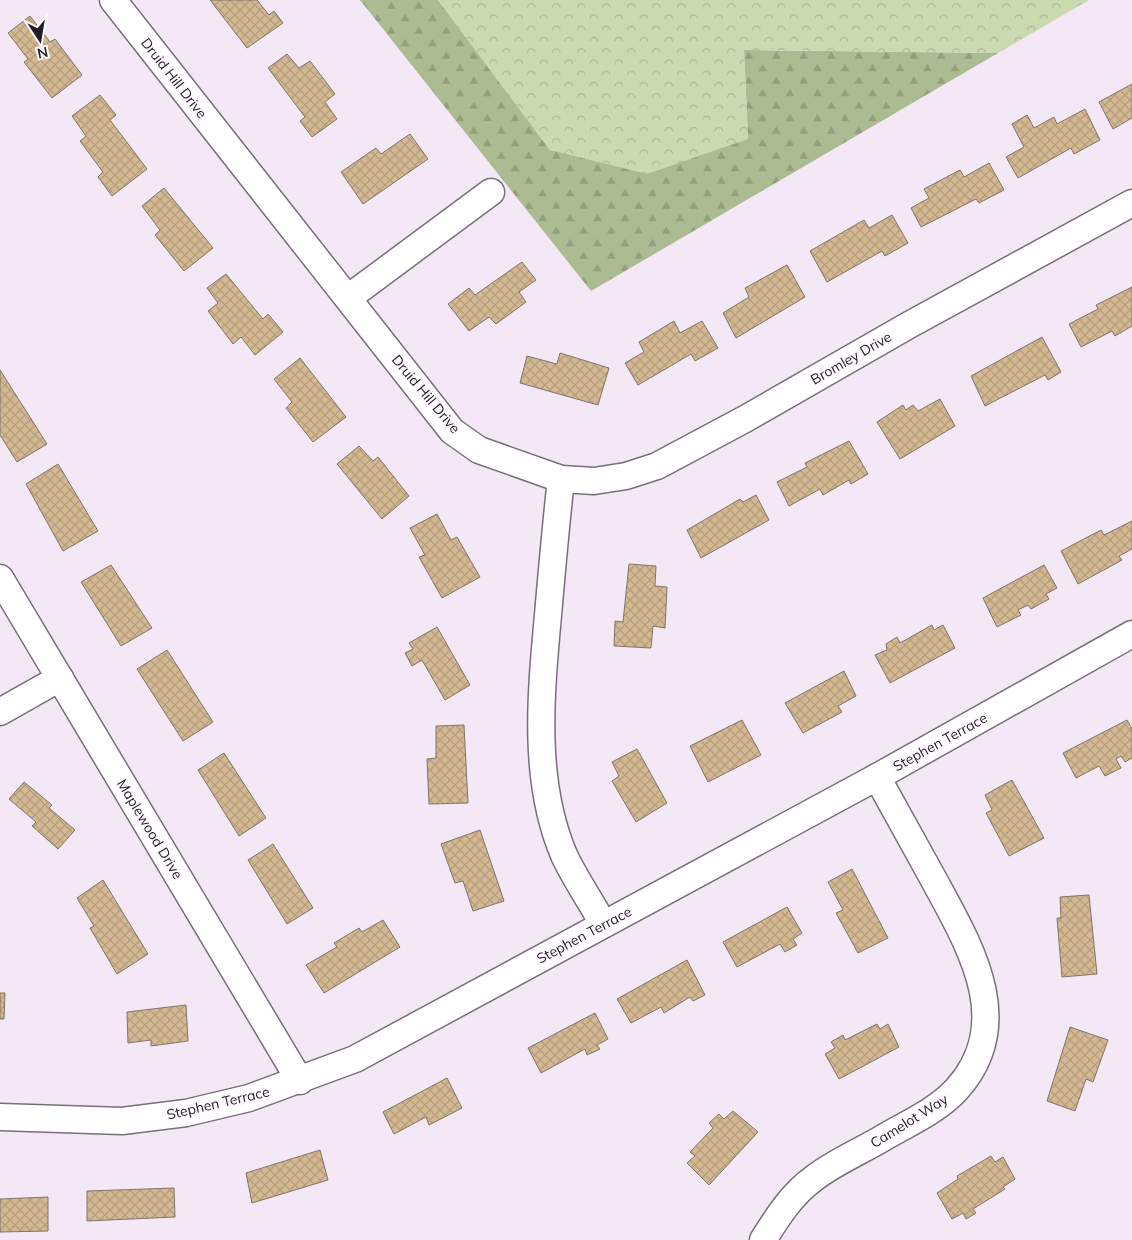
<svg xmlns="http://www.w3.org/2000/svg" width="1132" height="1240" viewBox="0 0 1132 1240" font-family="Mulish,sans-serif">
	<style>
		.forest { fill: url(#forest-firs) }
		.park { fill: url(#park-crowns) }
		.building { fill: url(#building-cross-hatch); stroke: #7f7568 }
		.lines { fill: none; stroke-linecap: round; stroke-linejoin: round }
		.minor-casing { stroke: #796e7b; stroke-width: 29 }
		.minor { stroke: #fff; stroke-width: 26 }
		.labels { text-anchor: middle; stroke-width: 4; stroke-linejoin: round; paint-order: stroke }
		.street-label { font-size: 14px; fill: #231e23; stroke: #fdf8fe }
	</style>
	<defs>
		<pattern id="forest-firs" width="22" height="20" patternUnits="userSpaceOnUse" patternTransform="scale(1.25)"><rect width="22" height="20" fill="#abbb92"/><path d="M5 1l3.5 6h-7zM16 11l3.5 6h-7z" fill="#93a07e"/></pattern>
		<pattern id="park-crowns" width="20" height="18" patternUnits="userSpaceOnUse" patternTransform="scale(1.25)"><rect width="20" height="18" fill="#c9d9b0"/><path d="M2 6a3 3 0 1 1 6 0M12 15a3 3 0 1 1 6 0" fill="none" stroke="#acba97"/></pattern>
		<pattern id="building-cross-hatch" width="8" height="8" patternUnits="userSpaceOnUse" patternTransform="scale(1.25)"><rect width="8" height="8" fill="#d3b891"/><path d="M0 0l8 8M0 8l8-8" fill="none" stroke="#b59e7d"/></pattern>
	</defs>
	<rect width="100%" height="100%" fill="#f5e8f6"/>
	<!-- forest -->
	<polygon class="forest" points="360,0 438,0 550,150 748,139 744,50 998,53 591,291"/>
	<!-- park -->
	<polygon class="park" points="438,0 1089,0 998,53 744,50 748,139 647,174 550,150"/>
	<!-- building -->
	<g class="building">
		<polygon points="210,0 257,0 269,15 274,11 283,23 247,48"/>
		<polygon points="30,16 50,42 55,39 82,75 52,98 24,62 28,59 8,33"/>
		<polygon points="287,54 299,68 310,61 335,94 325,102 337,119 312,137 300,121 305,117 268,68"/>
		<polygon points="1132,84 1132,118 1113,129 1099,102"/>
		<polygon points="100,95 116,115 110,120 147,169 112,196 98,177 103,172 80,141 86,136 72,116"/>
		<polygon points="1085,109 1100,140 1074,154 1071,148 1018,178 1006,157 1024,147 1012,124 1027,115 1034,128 1054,117 1057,124"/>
		<polygon points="410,134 428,159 363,204 341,172 376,148 381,154"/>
		<polygon points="989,163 1004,190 979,203 976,199 921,227 911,208 929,198 924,189 960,170 964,177"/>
		<polygon points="164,188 213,248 184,271 155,235 160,230 142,206"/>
		<polygon points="892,215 908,243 885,256 882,251 827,282 810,251 864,220 869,228"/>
		<polygon points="522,262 536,280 519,292 526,302 496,324 489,317 469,331 448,304 469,288 475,295"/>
		<polygon points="787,265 805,297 736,338 723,313 749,297 745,288"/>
		<polygon points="226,274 263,319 268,314 283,332 255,355 241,337 233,344 208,311 218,303 207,288"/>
		<polygon points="1132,287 1132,326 1115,336 1112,331 1081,347 1069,324 1098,309 1096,305"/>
		<polygon points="674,321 680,333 702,321 718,348 695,361 691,354 638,385 625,363 644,352 639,342"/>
		<polygon points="1042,337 1061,372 1048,380 1045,375 985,406 971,376"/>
		<polygon points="560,353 609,368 598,405 520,383 527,356 557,364"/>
		<polygon points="300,358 346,417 313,442 286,408 292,402 274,379"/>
		<polygon points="0,370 47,444 17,462 0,435"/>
		<polygon points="940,399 955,426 900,459 877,422 903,405 906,410 913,405 918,411"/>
		<polygon points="849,441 868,474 851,484 849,480 823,495 820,489 789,506 777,482 807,467 805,463"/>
		<polygon points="359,446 373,461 378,457 409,496 382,519 337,464"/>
		<polygon points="58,464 98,531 63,551 26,484"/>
		<polygon points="756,495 769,520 701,558 687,530 740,499 743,502"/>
		<polygon points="437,514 451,540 457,537 480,577 442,598 419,557 425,555 410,528"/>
		<polygon points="1132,521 1132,549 1119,556 1122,560 1078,584 1061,551 1101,530 1104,535"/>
		<polygon points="629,564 656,566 655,586 667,587 665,628 653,626 651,648 614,646 615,621 623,622"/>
		<polygon points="111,565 152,628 121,646 81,582"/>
		<polygon points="1044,565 1057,588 1046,594 1049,599 1031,609 1028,605 1018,610 1021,615 997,627 983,598"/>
		<polygon points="932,625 934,630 943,625 955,648 890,683 875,655 887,650 886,644 897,637 900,643"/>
		<polygon points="437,627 470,685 445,700 422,660 412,666 405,653 413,649 409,643"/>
		<polygon points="167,650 213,722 183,741 137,669"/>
		<polygon points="844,671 856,696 838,706 842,712 803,733 785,703"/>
		<polygon points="742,720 761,755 708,782 690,746"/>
		<polygon points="1127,720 1132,729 1132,758 1125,762 1121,756 1116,759 1121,768 1105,776 1099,766 1076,778 1063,753"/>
		<polygon points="464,725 468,803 429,804 427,759 436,758 436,726"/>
		<polygon points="637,749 667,803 636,822 612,781 619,776 612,762"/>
		<polygon points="224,753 266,818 239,836 198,770"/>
		<polygon points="1012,780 1044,838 1009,856 986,813 992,810 985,795"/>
		<polygon points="24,782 52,805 49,808 75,830 58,849 32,826 36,822 9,799"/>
		<polygon points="480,830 504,901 473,911 463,881 455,883 441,844"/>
		<polygon points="273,844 313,908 287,924 248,860"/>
		<polygon points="852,869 888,938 858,953 836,913 843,910 828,882"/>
		<polygon points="103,880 148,954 117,974 90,928 94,926 77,898"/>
		<polygon points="1089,895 1097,974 1062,977 1057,918 1061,918 1060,897"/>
		<polygon points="787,907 802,933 793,939 797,945 785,952 780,944 737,967 723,942"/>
		<polygon points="383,920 400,947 324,993 306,965 337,947 334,943 359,928 362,932"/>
		<polygon points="687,960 705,995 693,1001 690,997 664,1013 661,1007 631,1023 617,999"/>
		<polygon points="0,993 5,993 4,1019 0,1019"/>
		<polygon points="186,1005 188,1041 151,1046 151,1040 128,1043 127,1012"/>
		<polygon points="595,1013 608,1039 597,1045 600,1049 587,1055 585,1049 541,1073 528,1048"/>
		<polygon points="877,1024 880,1029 888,1024 899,1047 839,1079 825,1054 835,1048 831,1042 843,1035 845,1040"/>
		<polygon points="1070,1027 1108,1040 1093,1082 1086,1079 1075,1111 1047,1101"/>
		<polygon points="447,1078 462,1108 429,1125 426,1117 394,1134 383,1112"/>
		<polygon points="733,1111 758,1132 709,1185 687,1163 695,1156 690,1152 713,1128 709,1123 719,1114 724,1119"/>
		<polygon points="320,1150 328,1180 252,1203 246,1173"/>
		<polygon points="991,1156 995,1162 1003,1157 1015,1179 1003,1187 1005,1189 973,1209 976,1213 966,1219 963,1213 952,1219 937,1193 958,1179 957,1176"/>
		<polygon points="174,1188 175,1217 87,1221 87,1191"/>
		<polygon points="48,1197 48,1231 0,1232 0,1199"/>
	</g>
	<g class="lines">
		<!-- minor casing -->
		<g class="minor-casing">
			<g id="minor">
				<polyline points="113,0 452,431 479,450 561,479 594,481 626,476 657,466 745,419 909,325 1132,203"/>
				<polyline points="348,298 491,192"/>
				<path d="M561,479C556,524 552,569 548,615C541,693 532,780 564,855C575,879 591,901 603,924"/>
				<polyline points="0,578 300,1081"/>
				<polyline points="0,712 60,678"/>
				<polyline points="0,1117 122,1121 186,1113 249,1098 355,1059 877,777 1132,634"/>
				<path d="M763,1240C777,1218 791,1195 813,1179C834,1162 864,1150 888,1135C911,1122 939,1109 957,1089C1017,1022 969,945 934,880C915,846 896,812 877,777"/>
			</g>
		</g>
		<!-- minor -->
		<use href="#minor" class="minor"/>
	</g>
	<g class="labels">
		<!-- street labels -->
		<g class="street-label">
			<text transform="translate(174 78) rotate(52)" y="5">Druid Hill Drive</text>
			<text transform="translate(851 358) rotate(-30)" y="5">Bromley Drive</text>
			<text transform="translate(426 394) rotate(50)" y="5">Druid Hill Drive</text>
			<text transform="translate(940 742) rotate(-29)" y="5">Stephen Terrace</text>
			<text transform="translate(150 829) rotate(59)" y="5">Maplewood Drive</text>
			<text transform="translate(584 935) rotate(-28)" y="5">Stephen Terrace</text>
			<text transform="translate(218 1103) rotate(-13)" y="5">Stephen Terrace</text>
			<text transform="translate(909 1121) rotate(-32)" y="5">Camelot Way</text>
		</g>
	</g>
	<!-- north arrow -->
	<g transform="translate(40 40) rotate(168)" stroke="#fdf8fe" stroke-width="4" paint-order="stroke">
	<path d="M0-4L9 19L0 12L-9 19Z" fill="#231e23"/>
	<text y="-8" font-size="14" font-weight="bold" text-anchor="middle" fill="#231e23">N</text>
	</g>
</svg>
